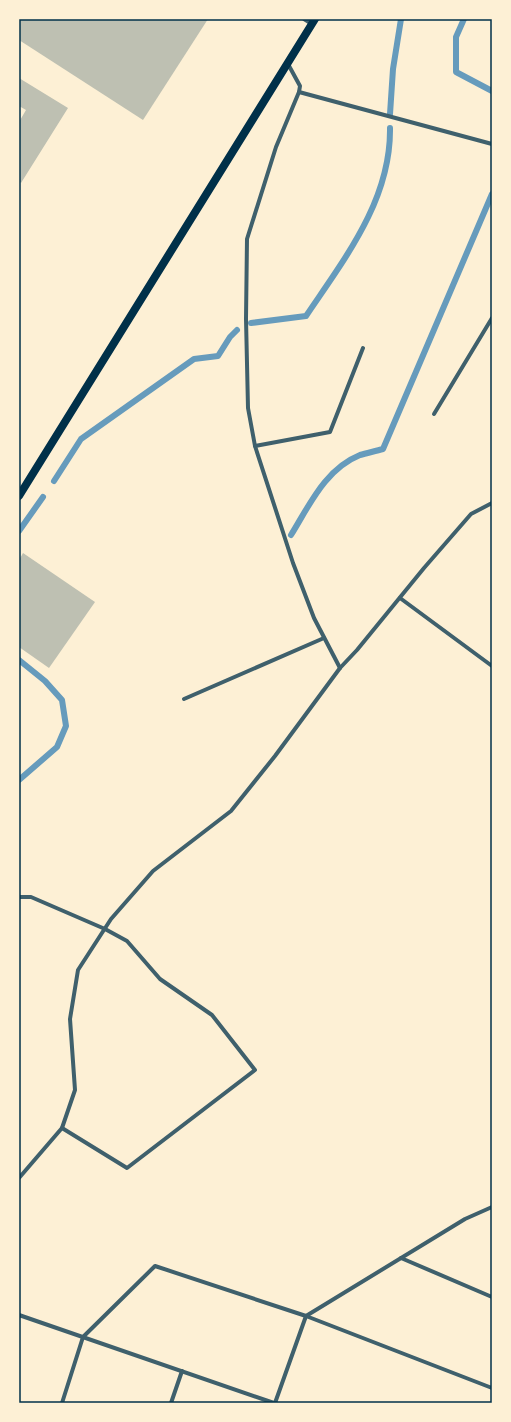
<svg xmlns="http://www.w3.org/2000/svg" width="511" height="1422" viewBox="0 0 511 1422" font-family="'Exo 2',sans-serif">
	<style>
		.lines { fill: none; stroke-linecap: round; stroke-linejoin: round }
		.stream { stroke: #669bbc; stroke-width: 6 }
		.building { fill: #bec0b2 }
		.minor { stroke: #3f606c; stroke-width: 4 }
		.secondary { stroke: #003049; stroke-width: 8 }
		.neatline { fill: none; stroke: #003049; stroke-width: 1.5 }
	</style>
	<rect width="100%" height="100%" fill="#fdf0d5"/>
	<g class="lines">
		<!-- stream -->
		<g class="stream">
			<polyline points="464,19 456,37 456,72 492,91"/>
			<polyline points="390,114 393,69 401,19"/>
			<path d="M251,323L306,316C345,258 391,200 390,128"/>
			<polyline points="54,481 81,439 194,359 218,356 230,337 237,330"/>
			<polyline points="19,531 43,497"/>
			<path d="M291,535C309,506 325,469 360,455C367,453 376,451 383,449L492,194"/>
			<polyline points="19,660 45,681 62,700 66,726 57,747 19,780"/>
		</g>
	</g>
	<!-- building -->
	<g class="building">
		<polygon points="19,19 208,19 143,120 19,40"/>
		<polygon points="19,78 68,108 21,183 19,181 19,122 26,110 19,106"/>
		<polygon points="23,553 95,602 49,668 19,647 19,560"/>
	</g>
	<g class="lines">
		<!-- minor -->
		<g class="minor">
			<polyline points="304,19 312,24"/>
			<polyline points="288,64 300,86 299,92 276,147 247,239 246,319 248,408 255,446 293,563 314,618 340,668"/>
			<polyline points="299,92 492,144"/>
			<polyline points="434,414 492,318"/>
			<polyline points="255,446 330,432 363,348"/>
			<polyline points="400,598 492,666"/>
			<polyline points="184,699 324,638"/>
			<polyline points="19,897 31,897 105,929 127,941 160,979 212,1015 255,1070 127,1168 62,1128"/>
			<polyline points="19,1178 62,1128 75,1090 70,1019 78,970 111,919 153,871 231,811 275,756 340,668 357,650 424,568 471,514 492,503"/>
			<polyline points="401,1258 492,1297"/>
			<polyline points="19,1315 274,1403"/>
			<polyline points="62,1403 83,1337 155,1266 306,1316 492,1388"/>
			<polyline points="171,1403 182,1371"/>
			<polyline points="275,1403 306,1316 465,1219 492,1207"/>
		</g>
		<!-- secondary -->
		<polyline class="secondary" points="19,496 315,19"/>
	</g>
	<!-- border -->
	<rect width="511" height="1422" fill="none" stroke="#fdf0d5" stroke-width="40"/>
	<rect x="20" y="20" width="471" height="1382" class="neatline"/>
</svg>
